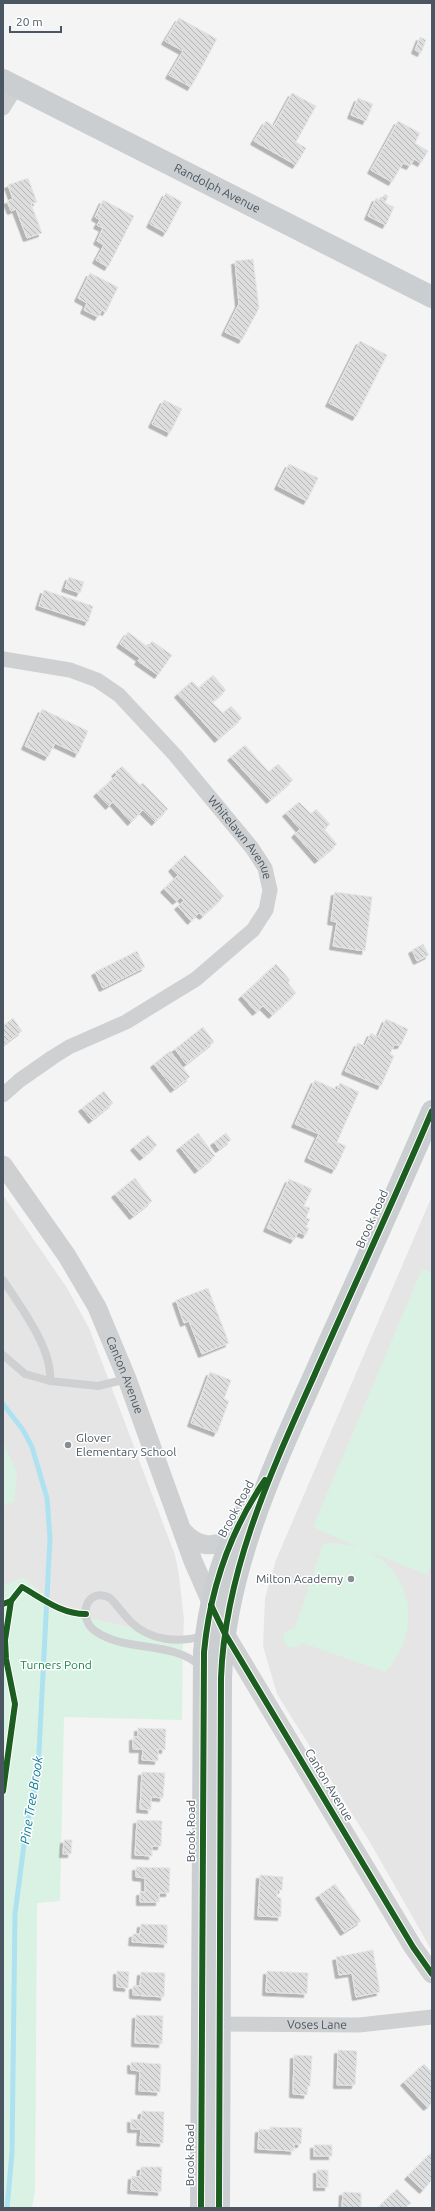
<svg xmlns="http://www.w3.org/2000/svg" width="435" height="2211" viewBox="0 0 435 2211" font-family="Ubuntu,sans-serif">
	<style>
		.education { fill: #e6e5e6 }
		.green { fill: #d9f2e3 }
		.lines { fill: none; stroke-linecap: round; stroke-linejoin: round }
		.stream { stroke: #aee2f0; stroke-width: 5 }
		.building { fill: url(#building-back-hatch); stroke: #e5e6e7; filter: url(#shadow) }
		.service { stroke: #ced0d2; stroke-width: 8 }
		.minor { stroke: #ced0d2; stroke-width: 15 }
		.tertiary { stroke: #ced0d2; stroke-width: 19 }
		.primary { stroke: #caced1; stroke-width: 22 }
		.cycleway-casing { stroke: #fff; stroke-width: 8 }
		.cycleway { stroke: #1b5e20; stroke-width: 6 }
		.poi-dot { fill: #868d94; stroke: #fff; stroke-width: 1.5 }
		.labels { text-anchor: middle; stroke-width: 3; stroke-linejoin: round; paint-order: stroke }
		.street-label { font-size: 12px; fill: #4a5661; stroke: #fff }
		.poi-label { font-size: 12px; fill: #4a5661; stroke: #fff; text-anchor: start }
		.park-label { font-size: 12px; fill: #17864f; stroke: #fff }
		.water-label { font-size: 13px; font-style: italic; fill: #0c7c9b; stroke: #fff }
	</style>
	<defs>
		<pattern id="building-back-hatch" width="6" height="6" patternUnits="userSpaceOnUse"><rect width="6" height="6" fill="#ddddde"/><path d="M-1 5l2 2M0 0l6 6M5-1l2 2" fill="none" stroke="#b5b6b7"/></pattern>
		<filter id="shadow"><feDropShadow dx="-3.5" dy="3.5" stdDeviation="0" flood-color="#0004"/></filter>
	</defs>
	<rect width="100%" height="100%" fill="#f4f4f4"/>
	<!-- education -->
	<g class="education">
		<polygon points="3,1195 67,1288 89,1328 175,1555 179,1575 184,1620 183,1640 69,1614 23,1578 3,1586"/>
		<polygon points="432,1196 432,1951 371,1844 277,1694 263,1646 265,1598 276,1560"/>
	</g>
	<!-- green -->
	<g class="green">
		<path d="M422,1269L432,1273V1563L427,1575L371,1552C377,1557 385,1561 390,1568C418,1599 412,1642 386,1672L302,1643L299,1646L291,1648C283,1644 281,1638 286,1631L295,1628L323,1544L335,1543L358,1547L313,1527Z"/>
		<polygon points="3,1441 17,1473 14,1502 3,1506"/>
		<polygon points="23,1578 69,1614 183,1640 182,1720 64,1717 60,1901 37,1903 35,2191 32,2208 3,2208 3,1586"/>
	</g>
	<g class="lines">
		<!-- stream -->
		<polyline class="stream" points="3,1404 23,1430 32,1447 47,1498 50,1538 38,1771 26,1829 15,1914 12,2152 7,2208"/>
	</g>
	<!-- building -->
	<g class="building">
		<polygon points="179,18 217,39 191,87 169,75 183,51 165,41"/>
		<polygon points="420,37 426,40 421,53 415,50"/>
		<polygon points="292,93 316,106 296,142 306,148 296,165 254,141 266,121 274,126"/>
		<polygon points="358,98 373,104 366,121 351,115"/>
		<polygon points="398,121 420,133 415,143 428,151 421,163 414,159 410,166 403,163 392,182 371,170"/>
		<polygon points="28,178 37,202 31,204 42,233 27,238 16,209 11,211 7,201 13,199 8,185"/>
		<polygon points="166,193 182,202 166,233 150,224"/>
		<polygon points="385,194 388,196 385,203 394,207 386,225 368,216 376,198 381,200"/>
		<polygon points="103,200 134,216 108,267 96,260 104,245 97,241 103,228 97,225 100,220 95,217"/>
		<polygon points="253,259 259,308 242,340 225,332 239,304 235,261"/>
		<polygon points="90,273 118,287 106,312 102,310 98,317 84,310 87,303 78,298"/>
		<polygon points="360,341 387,355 356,417 329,403"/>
		<polygon points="164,400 182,409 170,433 152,424"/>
		<polygon points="289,464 318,478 307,501 278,486"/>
		<polygon points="69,577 84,582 80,593 65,588"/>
		<polygon points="44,590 93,606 88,622 39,606"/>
		<polygon points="128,632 148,647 152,641 172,655 158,675 138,661 140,658 120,644"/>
		<polygon points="213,675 226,690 212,702 223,713 231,706 242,718 218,739 178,694 192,681 199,688"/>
		<polygon points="42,709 88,731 78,754 55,743 48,757 25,746"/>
		<polygon points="245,745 269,772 278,764 293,780 270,800 231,757"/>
		<polygon points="122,766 140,785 143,783 168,809 155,822 143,810 131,822 113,802 109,806 97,793 117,775 115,773"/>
		<polygon points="299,802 311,814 316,809 330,824 324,829 337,844 318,860 295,834 300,829 286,813"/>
		<polygon points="185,855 224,896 203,916 199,913 191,921 178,906 184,901 181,897 176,901 164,889 178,875 172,868"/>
		<polygon points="335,892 372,897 365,951 333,946 337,922 331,921"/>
		<polygon points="423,944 429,955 417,961 412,950"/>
		<polygon points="137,951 145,967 103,988 95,972"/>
		<polygon points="276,964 290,980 288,983 296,993 272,1015 263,1006 256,1012 242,996"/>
		<polygon points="13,1018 22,1031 3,1045 3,1026"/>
		<polygon points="386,1019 408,1029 401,1045 394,1045 390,1054 394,1056 381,1086 345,1071 358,1043 365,1046 371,1033 378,1037"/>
		<polygon points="203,1027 214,1042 186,1064 175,1049"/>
		<polygon points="170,1051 190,1077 174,1089 154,1064"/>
		<polygon points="315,1080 337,1090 340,1083 359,1092 337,1142 346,1146 335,1170 308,1158 319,1134 295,1124"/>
		<polygon points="104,1091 113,1103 92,1120 82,1108"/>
		<polygon points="198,1133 215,1156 198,1170 180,1147"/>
		<polygon points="226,1133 231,1140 219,1149 214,1142"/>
		<polygon points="148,1135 157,1145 143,1157 134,1147"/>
		<polygon points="135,1178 152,1201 133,1216 115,1194"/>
		<polygon points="289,1179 312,1189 304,1206 310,1208 306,1218 310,1219 306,1227 309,1228 306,1235 298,1232 294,1240 267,1228"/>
		<polygon points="208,1288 229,1343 202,1354 189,1321 184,1323 176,1300"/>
		<polygon points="210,1372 231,1380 224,1399 229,1401 217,1433 191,1423"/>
		<polygon points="138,1728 166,1729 165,1750 158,1749 158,1761 142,1760 143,1749 133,1749 133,1737 138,1737"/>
		<polygon points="142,1772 165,1773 163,1798 151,1797 151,1810 140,1809"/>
		<polygon points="137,1820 162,1821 161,1846 152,1846 152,1856 135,1855"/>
		<polygon points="64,1840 72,1840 71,1854 63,1854"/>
		<polygon points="136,1867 170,1868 169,1893 159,1893 159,1902 140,1902 140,1892 145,1892 145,1878 136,1877"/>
		<polygon points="260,1875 283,1877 282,1890 277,1890 277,1897 281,1898 281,1917 258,1916"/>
		<polygon points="335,1884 361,1921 344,1932 319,1895"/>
		<polygon points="141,1924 167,1925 167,1944 132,1942 133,1934 140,1934"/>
		<polygon points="373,1950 380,1992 356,1997 352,1973 339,1975 336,1957"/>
		<polygon points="117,1971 129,1972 128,1988 117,1987"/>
		<polygon points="267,1971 308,1973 307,1994 266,1992"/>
		<polygon points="141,1972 165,1973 164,1997 133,1995 133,1986 140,1986"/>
		<polygon points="136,2015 163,2016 162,2044 135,2043"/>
		<polygon points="338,2050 357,2051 355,2085 337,2085"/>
		<polygon points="294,2055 312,2056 310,2086 308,2086 307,2095 293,2094"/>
		<polygon points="131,2062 161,2064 160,2092 139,2091 140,2071 131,2070"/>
		<polygon points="424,2064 432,2072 432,2103 427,2107 404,2082"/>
		<polygon points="142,2111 164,2112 163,2143 140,2142 141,2129 131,2129 131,2119 141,2120"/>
		<polygon points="270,2127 302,2128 301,2144 294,2144 294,2151 258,2149 259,2129 270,2130"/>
		<rect x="314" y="2145" width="18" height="11"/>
		<polygon points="432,2152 432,2180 423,2190 408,2176"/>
		<polygon points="141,2167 162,2167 161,2192 131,2190 132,2176 140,2177"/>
		<rect x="317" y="2170" width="11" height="17"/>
		<polygon points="397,2189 411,2203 405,2208 378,2208"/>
		<polygon points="343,2192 361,2193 361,2208 342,2208"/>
	</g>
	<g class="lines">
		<!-- service -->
		<g class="service">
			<path d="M3,1280C20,1306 53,1349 50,1381L98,1386L127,1379"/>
			<polyline points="3,1355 25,1374 50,1381"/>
			<path d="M201,1667C174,1640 126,1653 95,1631C77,1618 86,1586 110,1598C118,1606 123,1614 131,1622C150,1641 179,1643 203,1636"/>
		</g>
		<!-- minor -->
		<g class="minor">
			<polyline points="3,108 16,87"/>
			<path id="s1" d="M3,659L70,670L97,680L119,695L175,755L252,848L265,868L270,890L266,910L253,930L196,979L126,1022L69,1047L53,1057L20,1080L3,1095"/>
			<path id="s2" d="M211,2024L359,2025L432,2017"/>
		</g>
		<!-- tertiary -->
		<g class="tertiary">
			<path id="s3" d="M3,1165L67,1256L97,1307L127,1379L193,1561L224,1632L413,1947L432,1974"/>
			<path d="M183,1531C198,1548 215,1549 233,1536"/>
		</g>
		<!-- primary -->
		<g class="primary">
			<path id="s4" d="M3,80L432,297"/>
			<path d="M201,2208L204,1652C209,1601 223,1551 248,1506"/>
			<path d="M219,2208L221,1678C225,1571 271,1472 314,1376C353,1288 394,1200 432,1111"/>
		</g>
		<!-- cycleway casing -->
		<g class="cycleway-casing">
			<g id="cycleway">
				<path d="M3,1604L11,1601L22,1587C43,1599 61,1614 86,1614"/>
				<polyline points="211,1605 224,1632 413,1947 432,1974"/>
				<polyline points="3,1791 15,1704 6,1659 5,1640 11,1601"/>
				<path d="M201,2208L204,1652C210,1590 230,1531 265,1480"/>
				<path d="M219,2208L221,1678C225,1571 271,1472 314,1376C353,1288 394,1200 432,1111"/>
			</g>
		</g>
		<!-- cycleway -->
		<use href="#cycleway" class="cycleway"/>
	</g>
	<!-- markers -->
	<g class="poi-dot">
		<circle cx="68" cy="1445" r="4"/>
		<circle cx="351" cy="1579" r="4"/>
	</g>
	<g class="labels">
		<!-- street labels -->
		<g class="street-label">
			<text dy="4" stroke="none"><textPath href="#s4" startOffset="240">Randolph Avenue</textPath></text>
			<text dy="4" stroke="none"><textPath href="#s1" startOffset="311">Whitelawn Avenue</textPath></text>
			<text transform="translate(372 1219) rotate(-66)" y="4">Brook Road</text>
			<text dy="4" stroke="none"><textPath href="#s3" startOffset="244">Canton Avenue</textPath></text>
			<text transform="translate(236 1509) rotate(-62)" y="4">Brook Road</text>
			<text transform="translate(329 1785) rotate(59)" y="4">Canton Avenue</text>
			<text transform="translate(191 1831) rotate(-90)" y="4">Brook Road</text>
			<text dy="4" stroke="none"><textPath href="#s2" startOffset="106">Voses Lane</textPath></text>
			<text transform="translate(190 2155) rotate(-90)" y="4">Brook Road</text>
		</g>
		<!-- poi labels -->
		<g class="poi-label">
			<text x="76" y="1442">Glover<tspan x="76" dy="14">Elementary School</tspan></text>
			<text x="343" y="1583" text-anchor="end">Milton Academy</text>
		</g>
		<!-- park labels -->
		<g class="park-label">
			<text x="56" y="1669">Turners Pond</text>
		</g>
		<!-- water labels -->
		<g class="water-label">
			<text transform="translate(31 1800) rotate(-81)" y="5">Pine Tree Brook</text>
		</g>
	</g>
	<!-- border -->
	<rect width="435" height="2211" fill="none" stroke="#4a5661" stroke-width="8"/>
	<!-- scale -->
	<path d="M10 26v6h51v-6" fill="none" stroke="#4a5661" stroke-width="2"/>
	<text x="16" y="26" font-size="12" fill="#4a5661" stroke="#ffffff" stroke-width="3" paint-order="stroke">20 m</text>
</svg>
